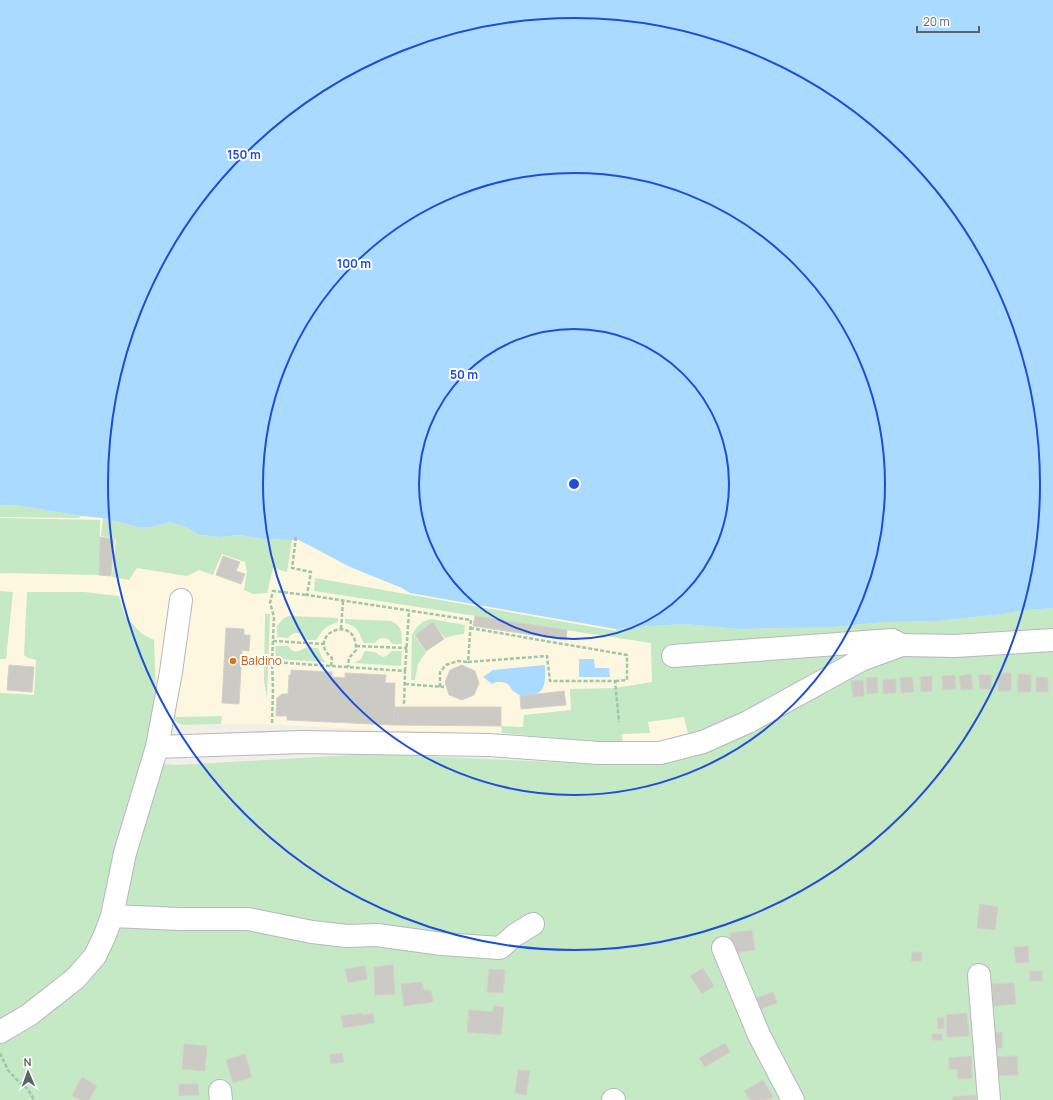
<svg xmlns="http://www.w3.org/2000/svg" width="1053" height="1100" viewBox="0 0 1053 1100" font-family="Manrope,sans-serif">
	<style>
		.commercial { fill: #fef7e0 }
		.green { fill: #c5e8c5 }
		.water { fill: #aadaff }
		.building { fill: #cccac5; stroke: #d6d1c6 }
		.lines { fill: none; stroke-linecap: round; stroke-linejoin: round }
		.minor-casing { stroke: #b5b8bc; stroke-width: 24 }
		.path { stroke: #9cc7a9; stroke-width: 2.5; stroke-dasharray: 4 2; stroke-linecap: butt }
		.minor { stroke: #fff; stroke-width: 22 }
		.ring { fill: none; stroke: #1d4ed8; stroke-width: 2 }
		.food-dot { fill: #e8710a; stroke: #fff; stroke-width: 1.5 }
		.labels { text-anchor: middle; stroke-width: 4; stroke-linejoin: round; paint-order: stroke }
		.food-label { font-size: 12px; fill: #c56008; stroke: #fff; text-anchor: start }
		.centre { fill: #1d4ed8; stroke: #fff; stroke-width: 2 }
		.ring-label { font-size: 12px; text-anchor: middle; font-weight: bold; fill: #1d4ed8; stroke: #fff; stroke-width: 4; stroke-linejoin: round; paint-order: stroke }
	</style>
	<rect width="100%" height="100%" fill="#f1efe8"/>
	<!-- commercial -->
	<polygon class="commercial" points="0,505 103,518 137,527 292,540 299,540 309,546 403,588 410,593 616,629 651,626 652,682 684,717 690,741 642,748 501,733 375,730 265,724 184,725 151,723 63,697 0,693"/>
	<!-- green -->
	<g class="green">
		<polygon points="0,505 15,505 81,516 79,518 0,517"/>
		<polygon points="0,518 100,520 99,575 0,573"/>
		<polygon points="103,518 137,527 151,527 170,522 186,527 199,535 220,537 239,535 263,539 292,540 287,572 273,568 267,593 253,594 244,590 247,572 245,562 222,554 213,575 199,570 187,576 137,568 129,580 112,577 116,539 101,536"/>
		<polygon points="315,578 616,631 616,629 651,626 685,624 737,629 832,627 885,622 937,621 1003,614 1027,610 1053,608 1053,636 907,641 690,741 684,717 648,722 650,733 622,734 623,745 502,733 501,726 523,727 524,715 571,710 570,689 615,688 652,682 651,643 314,591"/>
		<polygon points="0,591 13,592 6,659 0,659"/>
		<polygon points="27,592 84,592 119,596 125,616 142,634 154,640 156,690 153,717 143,763 177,765 371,754 599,764 671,759 877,661 907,652 1053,644 1053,1100 0,1100 0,693 34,695 36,660 28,658 24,655"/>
		<polygon points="265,614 270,614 267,699 264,681"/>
		<path d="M289,616L338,618V622L328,626L323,630L316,640H306L302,634C295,632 292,633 288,638L277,637V626L284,618Z"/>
		<path d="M345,619L391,621C402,626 402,632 402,644H392C388,636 380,636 375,643H364C358,632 359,627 345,623Z"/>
		<path d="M431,619L465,625L464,634L456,635L445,638L433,622L414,635L426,652L418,664L415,680H411L412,635C417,626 421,621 431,619Z"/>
		<path d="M275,646H288C294,654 297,652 305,648C308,647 314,648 318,648L322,658L326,662L276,659Z"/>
		<polygon points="365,651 375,652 379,655 383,657 386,656 392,651 402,651 401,666 354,663 361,659"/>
		<polygon points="173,710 176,717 222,716 221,724 184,725 177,723 172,716"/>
	</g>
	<!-- water -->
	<g class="water">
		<polygon points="0,0 1053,0 1053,608 1027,610 1003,614 937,621 885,622 832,627 737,629 685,624 651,626 616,629 410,593 402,588 350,567 299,540 292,540 263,539 239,535 220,537 199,535 186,527 170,522 151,527 137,527 103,518 81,516 15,505 0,505"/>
		<polygon points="579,659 594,659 595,668 609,668 610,677 579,677"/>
		<path d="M545,665C545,674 547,688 538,693C534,695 526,695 521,696L513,691L508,684L502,682H496L492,684L483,677L493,670Z"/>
	</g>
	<!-- building -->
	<g class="building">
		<polygon points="100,537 114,539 111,576 99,575"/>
		<polygon points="223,556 240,562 236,571 245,574 241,584 216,575"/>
		<polygon points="475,616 567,630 566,640 473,626"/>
		<polygon points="433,622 444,639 426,651 415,635"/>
		<polygon points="226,628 244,629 244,635 250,635 249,651 242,650 239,704 222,703"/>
		<polygon points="9,665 34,667 32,692 7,690"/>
		<polygon points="462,665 475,671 479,683 474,695 462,700 449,695 445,682 450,670"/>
		<polygon points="291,670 332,672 332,677 345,678 345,673 386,675 385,683 395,683 394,725 287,720 287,716 276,716 277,698 282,694 288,694 289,675 291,675"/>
		<rect x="998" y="673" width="13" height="18"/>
		<polygon points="971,674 973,689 961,690 959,676"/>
		<polygon points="1018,674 1031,675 1031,692 1018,692"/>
		<polygon points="955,675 956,689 943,690 942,676"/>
		<polygon points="979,675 991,675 991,689 980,689"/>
		<polygon points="932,676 932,691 921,692 920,677"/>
		<polygon points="877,677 878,693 867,694 866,678"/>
		<polygon points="912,677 914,692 901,693 900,678"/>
		<polygon points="1036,677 1048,678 1048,692 1036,692"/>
		<polygon points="896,679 896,693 883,694 883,680"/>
		<polygon points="863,680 864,696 853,697 851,681"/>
		<polygon points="564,691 566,705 521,709 520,696"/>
		<polygon points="394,707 501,707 501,726 394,725"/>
		<polygon points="980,904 998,907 995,930 977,928"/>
		<polygon points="752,930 755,950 732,953 730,933"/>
		<polygon points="1028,946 1029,962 1016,963 1014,947"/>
		<polygon points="912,952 922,952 921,961 911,961"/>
		<polygon points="393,965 395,994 375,995 374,967"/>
		<polygon points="365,966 367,979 348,983 345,969"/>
		<polygon points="703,968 714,986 702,994 690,976"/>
		<polygon points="489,969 505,970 503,993 487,992"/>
		<rect x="1030" y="971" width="12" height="10"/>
		<polygon points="422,982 423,990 431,990 433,1002 404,1006 401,984"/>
		<polygon points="1014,983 1016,1004 993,1006 992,984"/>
		<polygon points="773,992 777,1003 758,1010 754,999"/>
		<polygon points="494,1006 504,1007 501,1035 467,1032 469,1010 493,1012"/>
		<polygon points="363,1013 363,1015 373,1013 374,1023 343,1028 341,1016"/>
		<polygon points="967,1013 969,1036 947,1037 946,1015"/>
		<polygon points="937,1018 944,1018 944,1028 938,1029"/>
		<polygon points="1002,1032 1002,1048 992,1048 991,1033"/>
		<rect x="932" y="1034" width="10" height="6"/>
		<polygon points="725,1043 730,1052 705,1067 699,1058"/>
		<polygon points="184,1044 207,1046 205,1071 182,1069"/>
		<polygon points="342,1053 344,1062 331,1064 330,1055"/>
		<polygon points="245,1054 252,1077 233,1083 226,1060"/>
		<polygon points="971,1056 972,1078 958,1079 957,1069 949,1069 949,1058"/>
		<polygon points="1017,1056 1018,1075 993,1076 992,1057"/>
		<polygon points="518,1070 530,1071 526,1095 515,1093"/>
		<polygon points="82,1077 97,1086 89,1100 80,1100 72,1095"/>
		<polygon points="763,1080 773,1097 767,1100 750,1100 744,1091"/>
		<polygon points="179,1084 198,1084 199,1095 179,1096"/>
		<polygon points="975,1095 976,1100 953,1100 952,1097"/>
	</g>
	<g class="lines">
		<!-- minor casing -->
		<g class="minor-casing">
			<g id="minor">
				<polyline points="673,656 892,640 902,645 955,646 1053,640"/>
				<polyline points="157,747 301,742 489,745 599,753 660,753 703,742 748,722 861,660 902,645"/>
				<polyline points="112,916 179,919 248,919 312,932 347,936 377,935 442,944 500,948 515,935 533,924"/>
				<polyline points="723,948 759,1035 793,1100"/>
				<polyline points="979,975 989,1100"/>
				<polyline points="0,1032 29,1015 76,978 95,956 105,935 112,916 125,853 157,747 171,672 181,600"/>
				<polyline points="220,1091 221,1100"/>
				<polyline points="613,1100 614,1100"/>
			</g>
		</g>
		<!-- path -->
		<g class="path">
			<polyline points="296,537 292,568 311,572 307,595 471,620 468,662 547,656 550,681 615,681 619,722"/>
			<polyline points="470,628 627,655 627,680 615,681"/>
			<polyline points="341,629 343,601"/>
			<polyline points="273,641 324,644"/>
			<polyline points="356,646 407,648"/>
			<polyline points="272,662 405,671 404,704"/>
			<path d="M331,666L332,658C304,635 357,611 356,650L349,658L348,667"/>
			<polyline points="405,671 409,611"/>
			<polyline points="405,684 444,687"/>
			<polyline points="440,687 440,672 446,665 458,661 468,662"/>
			<polyline points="272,723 273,689 272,662 274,617 270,603 273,591 307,595"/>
			<polyline points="0,1053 8,1070 19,1082 28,1089 34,1100"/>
		</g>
		<!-- minor -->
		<use href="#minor" class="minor"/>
	</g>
	<!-- distance rings -->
	<g class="ring">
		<circle cx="574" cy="484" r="155"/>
		<circle cx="574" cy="484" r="311"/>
		<circle cx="574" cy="484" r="466"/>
	</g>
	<!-- markers -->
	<circle class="food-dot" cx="233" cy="661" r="4"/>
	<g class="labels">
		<!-- food labels -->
		<g class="food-label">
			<text x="241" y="665">Baldino</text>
		</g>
	</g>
	<circle cx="574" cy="484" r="6" class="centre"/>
	<g class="ring-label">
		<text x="244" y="159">150 m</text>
		<text x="354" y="268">100 m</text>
		<text x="464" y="379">50 m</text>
	</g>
	<!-- north arrow -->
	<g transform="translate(28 1072) rotate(358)" stroke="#ffffff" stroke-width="3" paint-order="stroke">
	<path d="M0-3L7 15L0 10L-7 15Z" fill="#5f6368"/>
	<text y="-6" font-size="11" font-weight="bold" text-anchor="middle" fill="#5f6368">N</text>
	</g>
	<!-- scale -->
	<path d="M917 26v6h62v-6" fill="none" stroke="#5f6368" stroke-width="2"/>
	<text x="923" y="26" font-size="12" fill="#5f6368" stroke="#ffffff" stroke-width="3" paint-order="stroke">20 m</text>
</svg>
